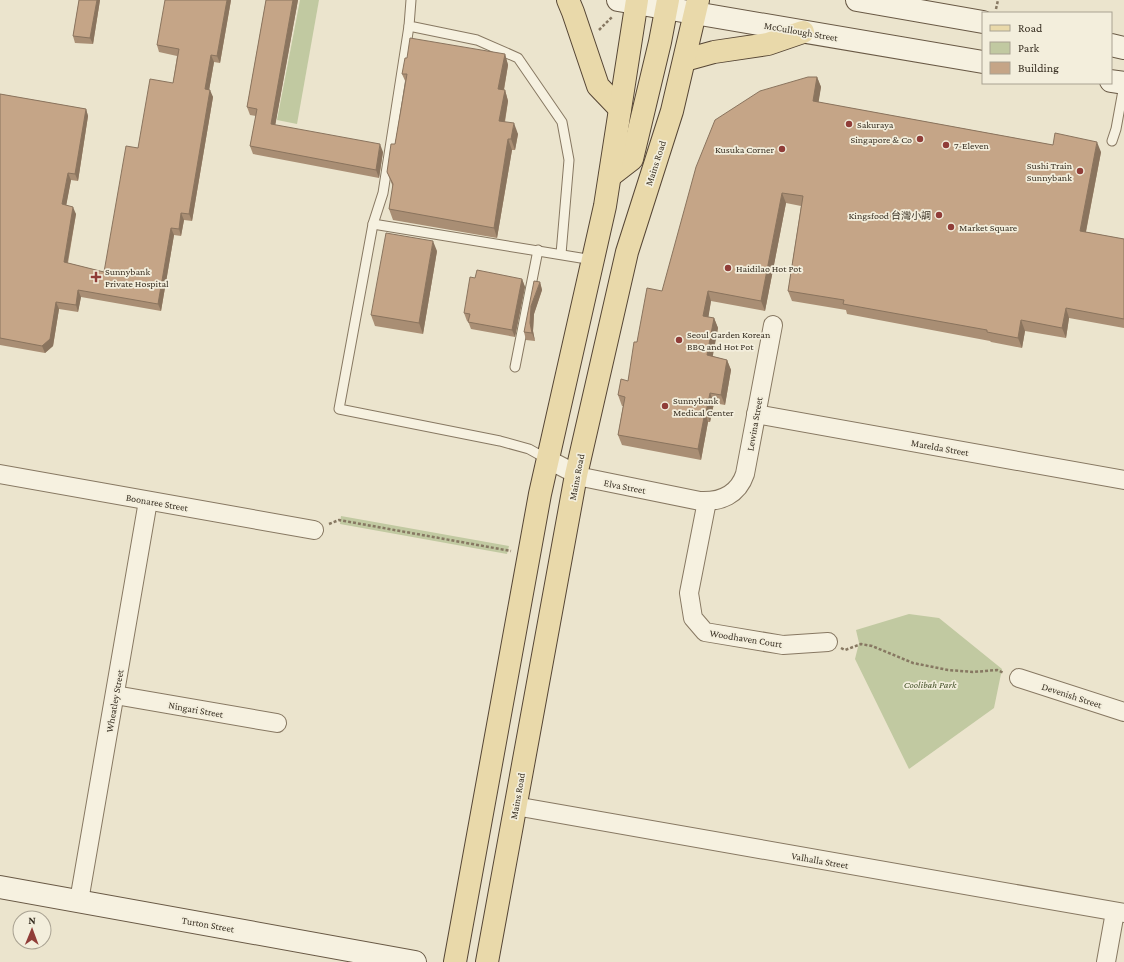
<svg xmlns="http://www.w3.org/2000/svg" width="1124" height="962" viewBox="0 0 1124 962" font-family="'Crimson Pro','Noto Sans SC',serif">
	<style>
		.green { fill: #c1c9a1 }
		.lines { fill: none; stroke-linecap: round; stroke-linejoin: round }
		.lane-casing { stroke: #877862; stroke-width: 11 }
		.street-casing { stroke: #877862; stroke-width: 20 }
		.secondary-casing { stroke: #695945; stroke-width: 24 }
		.primary-casing { stroke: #564635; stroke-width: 24 }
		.path { stroke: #877862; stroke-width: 2.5; stroke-dasharray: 3 2; stroke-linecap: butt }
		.lane { stroke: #f6f1e0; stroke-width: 9 }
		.street { stroke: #f6f1e0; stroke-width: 18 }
		.secondary { stroke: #f6f1e0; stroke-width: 22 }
		.primary { stroke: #e9d9aa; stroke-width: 22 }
		.wall { fill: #a98e74 }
		.shaded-wall { fill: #8a745e }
		.building { fill: #c5a587; stroke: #8a745e }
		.poi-dot { fill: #903d38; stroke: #f3eedc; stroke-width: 1.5 }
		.labels { text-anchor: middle; stroke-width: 3.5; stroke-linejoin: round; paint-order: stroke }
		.street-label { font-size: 10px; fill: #393023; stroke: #f3eedc }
		.poi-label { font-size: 10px; fill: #393023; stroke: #f3eedc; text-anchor: start }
		.park-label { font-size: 10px; font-style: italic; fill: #47542c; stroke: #f3eedc }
	</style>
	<rect width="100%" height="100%" fill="#ebe4cd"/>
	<!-- green -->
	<g class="green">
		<polygon points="300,0 319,0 297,124 277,120"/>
		<polygon points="341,516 509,546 507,554 340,524"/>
		<polygon points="909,614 939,618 1002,669 994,708 909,769 855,659 859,643 856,630"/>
	</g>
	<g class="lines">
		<!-- lane casing -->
		<g class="lane-casing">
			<g id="lane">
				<polyline points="411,0 409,26 477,40 518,58 562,122 569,160 561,254"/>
				<polyline points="409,26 383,193 373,224 339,409 500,441 529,449 547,459"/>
				<polyline points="1112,141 1116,129 1124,85"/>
				<polyline points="373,224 593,260"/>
				<polyline points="515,367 538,250"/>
			</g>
		</g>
		<!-- street casing -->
		<g class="street-casing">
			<g id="street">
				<polyline points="756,414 1124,480"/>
				<path d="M547,459L582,477L700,501C721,502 738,495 745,474L773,325"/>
				<polyline points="0,474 314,530"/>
				<polyline points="707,501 689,593 693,618 705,632 783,645 828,642"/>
				<polyline points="1019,678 1124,712"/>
				<polyline points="115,695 277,723"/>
				<polyline points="515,806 1124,913"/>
				<polyline points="79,901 148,501"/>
				<polyline points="1106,962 1115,912"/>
			</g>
		</g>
		<!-- secondary casing -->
		<g class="secondary-casing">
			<g id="secondary">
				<polyline points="618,0 983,62"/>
				<polyline points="857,0 983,22"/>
				<polyline points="1111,45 1124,48"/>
				<polyline points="1111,81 1124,83"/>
				<polyline points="0,887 415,962"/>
			</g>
		</g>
		<!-- primary casing -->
		<g class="primary-casing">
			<g id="primary">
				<polyline points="568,0 573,12 598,86 620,109"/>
				<polyline points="685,60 714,52 768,44 803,32"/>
				<polyline points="610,176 632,159 660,42 668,0"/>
				<polyline points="455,962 540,494 605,206 637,0"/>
				<polyline points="487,962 576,475 627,252 672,111 698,0"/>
			</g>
		</g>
		<!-- path -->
		<g class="path">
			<polyline points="996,9 998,0"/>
			<polyline points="599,30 612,17"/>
			<polyline points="329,524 339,520 511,551"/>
			<polyline points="841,648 845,650 861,644 872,646 913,663 948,670 973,672 997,670 1004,673"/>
		</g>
		<!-- lane -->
		<use href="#lane" class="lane"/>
		<!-- street -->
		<use href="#street" class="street"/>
		<!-- secondary -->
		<use href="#secondary" class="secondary"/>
		<!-- primary -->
		<use href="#primary" class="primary"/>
	</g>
	<!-- wall -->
	<g class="wall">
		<polygon points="79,0 100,0 93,44 75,43 73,36"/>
		<polygon points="231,0 220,63 214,62 209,90 213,97 192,221 184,220 181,236 174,235 161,311 81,297 78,312 59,309 53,346 45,353 0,345 0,94 86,109 88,116 78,181 71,180 66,205 76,214 68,263 104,272 138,148 173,83 177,56 159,52 157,45"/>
		<polygon points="266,0 298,0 275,125 383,152 379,178 253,154 250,146 256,116 250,115 247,107"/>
		<polygon points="505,54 508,65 504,90 505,90 508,101 505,122 518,134 515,150 512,150 497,238 393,220 389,209 393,187 387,172 395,144 406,83 402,74 407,58"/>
		<polygon points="817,77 821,87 818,102 1053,145 1101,152 1086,232 1124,239 1124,328 1069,318 1066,338 1025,331 1022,348 991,342 990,341 847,314 846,310 792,301 788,291 801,206 786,203 765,311 711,301 708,317 714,318 718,328 712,356 727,360 731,370 725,405 714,403 710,422 708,422 701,460 622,445 618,435 623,406 622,406 618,395 628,381 637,342 662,291"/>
		<polygon points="437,251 423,334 375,326 371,315"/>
		<polygon points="475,278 522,279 525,287 515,337 471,329 468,321 467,321 464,313"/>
		<polygon points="540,282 542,290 534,314 533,331 535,341 526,340 524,332"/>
	</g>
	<!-- shaded-wall -->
	<g class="shaded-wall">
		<polygon points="97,0 100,0 93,44 90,38"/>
		<polygon points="227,0 231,0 220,63 217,56"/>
		<polygon points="293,0 298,0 274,132 271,124"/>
		<polygon points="505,54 508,65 502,100 498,89"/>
		<polygon points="211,55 214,62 208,96 205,89"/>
		<polygon points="817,77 821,87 817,112 813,101"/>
		<polygon points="210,90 213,97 192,221 189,214"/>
		<polygon points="505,90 508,101 503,131 499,121"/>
		<polygon points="86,109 88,116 78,181 75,174"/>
		<polygon points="514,123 518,134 515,150 511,139"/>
		<polygon points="508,139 512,150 497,238 494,228"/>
		<polygon points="1097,142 1101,152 1084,241 1080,231"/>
		<polygon points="380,144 383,152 379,178 376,170"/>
		<polygon points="68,173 71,180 65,212 62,204"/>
		<polygon points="782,193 786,203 765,311 761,301"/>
		<polygon points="73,207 76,214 66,270 64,262"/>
		<polygon points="181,213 184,220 181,236 179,229"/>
		<polygon points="171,228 174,235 161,311 158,304"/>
		<polygon points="433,241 437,251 423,334 419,323"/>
		<polygon points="522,279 525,287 515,337 512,330"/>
		<polygon points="540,282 542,290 534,314 533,331 535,341 532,333 530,323 531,306"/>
		<polygon points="78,290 81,297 78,312 76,305"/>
		<polygon points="708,291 711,301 707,326 703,316"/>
		<polygon points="56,302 59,309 53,346 45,353 42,346"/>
		<polygon points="1066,308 1069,318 1066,338 1062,328"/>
		<polygon points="714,318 718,328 711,366 707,355"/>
		<polygon points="1021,320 1025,331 1022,348 1018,338"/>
		<polygon points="727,360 731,370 725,405 721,395"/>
		<polygon points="710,393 714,403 710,422 706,412"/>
		<polygon points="705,412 708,422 701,460 698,449"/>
	</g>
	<!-- building -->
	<g class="building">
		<polygon points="79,0 97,0 90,38 73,36"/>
		<polygon points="165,0 227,0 217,56 211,55 205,89 210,90 189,214 181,213 179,229 171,228 158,304 78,290 76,305 56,302 50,339 42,346 0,338 0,94 86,109 75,174 68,173 62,204 73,207 64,262 104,272 126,146 138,148 150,79 173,83 179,49 157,45"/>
		<polygon points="266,0 293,0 271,124 380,144 376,170 250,146 257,109 247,107"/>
		<polygon points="410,38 505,54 498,89 505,90 499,121 514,123 511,139 508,139 494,228 389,209 393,184 387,172 391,144 395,144 407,74 402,74 405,58 407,58"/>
		<polygon points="808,77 817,77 813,101 1053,145 1055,133 1097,142 1080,231 1124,239 1124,319 1066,308 1062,328 1021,320 1018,338 987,332 987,330 843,304 844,300 788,291 803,196 782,193 761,301 708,291 703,316 714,318 707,355 727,360 721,395 710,393 706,412 705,412 698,449 618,435 625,397 618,395 621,379 628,381 634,342 637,342 647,288 662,291 696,167 715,120 760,91"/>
		<polygon points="386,233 433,241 419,323 371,315"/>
		<polygon points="477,270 522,279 512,330 468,322 470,314 464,313 470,277 475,278"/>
		<polygon points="534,281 540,282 531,306 530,323 532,333 524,332"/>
	</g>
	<!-- markers -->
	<g class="poi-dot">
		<circle cx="849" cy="124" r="4"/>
		<circle cx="920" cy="139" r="4"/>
		<circle cx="946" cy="145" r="4"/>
		<circle cx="782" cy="149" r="4"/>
		<circle cx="1080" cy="171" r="4"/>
		<circle cx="939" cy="215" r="4"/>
		<circle cx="951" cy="227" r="4"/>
		<circle cx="728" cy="268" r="4"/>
		<path d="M94 271h4v4h4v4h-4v4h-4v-4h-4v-4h4z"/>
		<circle cx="679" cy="340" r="4"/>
		<circle cx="665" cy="406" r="4"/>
	</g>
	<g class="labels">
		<!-- street labels -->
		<g class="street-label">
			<text transform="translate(801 31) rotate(10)" y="4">McCullough Street</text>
			<text transform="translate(655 163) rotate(-72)" y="4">Mains Road</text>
			<text transform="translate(754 424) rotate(-80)" y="4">Lewina Street</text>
			<text transform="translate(940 447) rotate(10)" y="4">Marelda Street</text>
			<text transform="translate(576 477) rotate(-79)" y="4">Mains Road</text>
			<text transform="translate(625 486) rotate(11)" y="4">Elva Street</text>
			<text transform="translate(157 502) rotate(10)" y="4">Boonaree Street</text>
			<text transform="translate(746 638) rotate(9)" y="4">Woodhaven Court</text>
			<text transform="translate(1072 695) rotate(18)" y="4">Devenish Street</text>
			<text transform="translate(114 701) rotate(-80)" y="4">Wheatley Street</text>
			<text transform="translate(196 709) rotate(10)" y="4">Ningari Street</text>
			<text transform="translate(517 796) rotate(-80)" y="4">Mains Road</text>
			<text transform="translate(820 860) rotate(10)" y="4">Valhalla Street</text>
			<text transform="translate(208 924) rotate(10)" y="4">Turton Street</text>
		</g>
		<!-- poi labels -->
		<g class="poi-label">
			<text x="857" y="128">Sakuraya</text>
			<text x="912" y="143" text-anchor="end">Singapore &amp; Co</text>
			<text x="954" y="149">7-Eleven</text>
			<text x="774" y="153" text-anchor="end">Kusuka Corner</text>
			<text x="1072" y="169" text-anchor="end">Sushi Train<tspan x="1072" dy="12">Sunnybank</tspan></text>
			<text x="931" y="219" text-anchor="end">Kingsfood 台灣小調</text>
			<text x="959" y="231">Market Square</text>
			<text x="736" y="272">Haidilao Hot Pot</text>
			<text x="105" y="275">Sunnybank<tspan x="105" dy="12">Private Hospital</tspan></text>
			<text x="687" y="338">Seoul Garden Korean<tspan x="687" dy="12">BBQ and Hot Pot</tspan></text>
			<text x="673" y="404">Sunnybank<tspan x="673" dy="12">Medical Center</tspan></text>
		</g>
		<!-- park labels -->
		<g class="park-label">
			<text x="930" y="688">Coolibah Park</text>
		</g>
	</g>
	<!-- legend -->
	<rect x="982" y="12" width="130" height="72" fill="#f3eedc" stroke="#a9a292"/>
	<rect x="990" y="25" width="20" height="6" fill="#e9d9aa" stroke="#a9a292"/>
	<text x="1018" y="32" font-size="12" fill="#393023">Road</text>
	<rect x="990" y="42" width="20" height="12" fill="#c1c9a1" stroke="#a9a292"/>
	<text x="1018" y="52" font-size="12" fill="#393023">Park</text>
	<rect x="990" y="62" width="20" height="12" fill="#c5a587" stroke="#a9a292"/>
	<text x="1018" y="72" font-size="12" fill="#393023">Building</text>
	<!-- north arrow -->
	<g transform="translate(32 930) rotate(1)"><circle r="19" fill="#f3eedc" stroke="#a9a292"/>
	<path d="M0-3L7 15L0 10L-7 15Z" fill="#903d38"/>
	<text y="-6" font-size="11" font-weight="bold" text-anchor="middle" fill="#393023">N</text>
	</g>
</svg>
